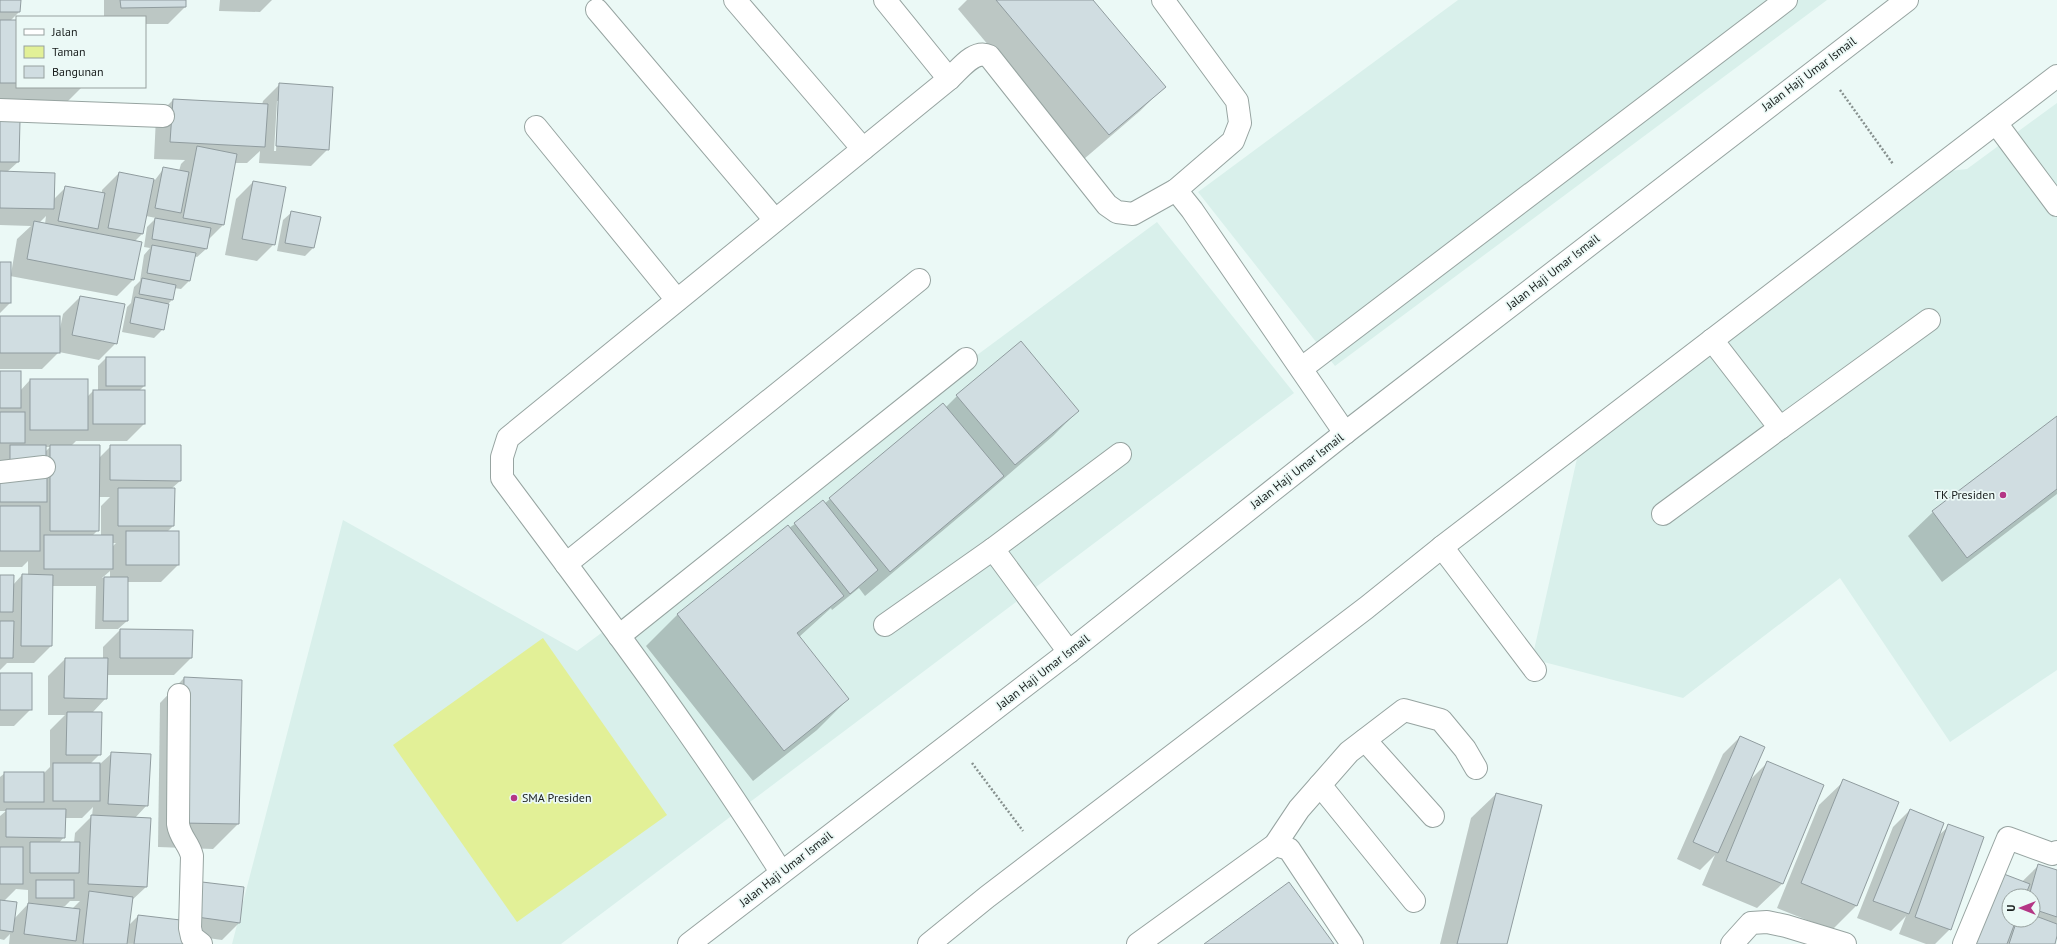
<svg xmlns="http://www.w3.org/2000/svg" width="2057" height="944" viewBox="0 0 2057 944" font-family="'PT Sans',sans-serif">
	<style>
		.built { fill: #d9f0eb }
		.green { fill: #e2f097 }
		.shadow { fill: #0003; fill-rule: evenodd }
		.building { fill: #d0dde1; stroke: #909c9f }
		.lines { fill: none; stroke-linecap: round; stroke-linejoin: round }
		.minor-casing { stroke: #97a4a1; stroke-width: 24 }
		.major-casing { stroke: #97a4a1; stroke-width: 24 }
		.path { stroke: #87918f; stroke-width: 2.5; stroke-dasharray: 2 2; stroke-linecap: butt }
		.minor { stroke: #fff; stroke-width: 22 }
		.major { stroke: #fff; stroke-width: 22 }
		.poi-dot { fill: #b43685; stroke: #ebf9f6; stroke-width: 1.5 }
		.labels { text-anchor: middle; stroke-width: 3.5; stroke-linejoin: round; paint-order: stroke }
		.street-label { font-size: 12px; fill: #181d1c; stroke: #ebf9f6 }
		.poi-label { font-size: 12px; fill: #181d1c; stroke: #ebf9f6; text-anchor: end }
	</style>
	<rect width="100%" height="100%" fill="#ebf9f6"/>
	<!-- built -->
	<g class="built">
		<polygon points="1458,0 1827,0 1335,366 1198,192"/>
		<polygon points="2057,103 2057,670 1950,742 1840,578 1683,698 1532,659 1578,454 1940,172 1967,169"/>
		<polygon points="1157,222 1294,393 561,944 232,944 343,520 577,651"/>
	</g>
	<!-- green -->
	<polygon class="green" points="543,638 667,815 517,922 393,745"/>
	<!-- shadow -->
	<g class="shadow">
		<polygon points="0,0 20,0 19,12 10,21 17,21 17,87 82,87 59,110 0,108"/>
		<polygon points="104,0 185,0 185,7 168,24 145,24 145,17 104,17"/>
		<polygon points="220,0 272,0 260,12 219,11"/>
		<polygon points="967,0 1091,0 1164,87 1140,111 1084,159 958,9"/>
		<path d="M280,84L328,149L311,166L259,163L260,151L247,163H234L223,225L207,241L206,249L197,257L194,256L189,281L181,289L174,288L172,300L168,304L163,329L154,338L122,332L127,307L131,303L134,287L140,281L144,255L150,248L144,247L147,227L156,218L146,216L142,234L134,242V279L117,296L10,276V303L0,313V263L11,274L17,239L31,226L0,225V120L19,121L18,162L7,172L54,199L66,187L102,193V190L119,173L155,180L164,168L179,171L181,164L185,160L154,159L156,117L173,100L262,105L263,101ZM277,101H279L276,151H274ZM46,216L45,224L39,223Z"/>
		<polygon points="253,182 274,244 257,261 225,255 236,199"/>
		<polygon points="292,212 320,218 313,248 305,256 277,251 283,220"/>
		<polygon points="80,297 116,343 99,360 59,352 42,369 0,369 0,317 60,329 63,314"/>
		<path d="M106,358L144,386L139,391H144V424L127,441H76L71,446L99,458L111,446L180,481L171,489L173,526L167,532L178,565L161,582H127V621L118,629H95L96,586H51V646L34,663H7L0,670V576L13,585L22,575H28V561L22,567H0V476L2,472V460H0V372L20,391L30,380L87,397L93,391H98V366ZM45,447H50L45,452ZM98,497H110L101,506V536H92L98,530ZM112,543H116L112,547ZM110,571V578H102Z"/>
		<polygon points="957,396 1078,411 1053,436 978,501 865,596 859,588 832,610 831,608 799,637 848,699 817,730 753,781 646,646 677,615 788,526 789,528 824,504 943,404 946,407"/>
		<polygon points="2057,417 2057,494 1942,582 1908,536 1933,512"/>
		<path d="M120,630L191,658L174,675H107L106,698L92,713L100,754L90,764H100L112,753L147,805L135,818L146,887L131,901L128,926L138,916L182,922L185,900L239,923L222,940L186,935L185,944H9L10,934L4,940L0,939V816L6,811H0V777L5,773H44L50,767V730L65,715H48V676L65,659H103V647ZM93,807L92,816L75,833L74,843H59L64,837L65,818H82ZM16,889L28,890V904L14,919L4,901ZM70,901H80L72,909L59,908L65,906Z"/>
		<polygon points="0,674 31,709 14,726 0,726"/>
		<polygon points="184,678 241,681 238,824 213,849 158,847 160,703"/>
		<polygon points="1740,737 1749,781 1767,763 1823,786 1782,884 1757,908 1702,885 1715,855 1700,870 1677,859 1723,754"/>
		<polygon points="1844,781 1898,803 1856,906 1832,930 1777,908 1819,805"/>
		<polygon points="1496,794 1506,944 1440,944 1471,818"/>
		<polygon points="1910,810 1938,836 1949,826 1950,929 1935,944 1926,944 1899,934 1906,916 1891,931 1857,918 1893,827"/>
		<path d="M2039,865L2057,871V939L2055,938L2053,944H1958ZM2009,896H2033V920H2009Z"/>
	</g>
	<!-- building -->
	<g class="building">
		<polygon points="0,0 21,0 20,12 0,12"/>
		<polygon points="120,0 186,0 186,7 121,8"/>
		<polygon points="996,0 1093,0 1166,87 1109,135"/>
		<rect x="0" y="20" width="17" height="63"/>
		<polygon points="279,83 333,87 329,150 276,146"/>
		<polygon points="173,99 268,104 265,147 170,142"/>
		<polygon points="0,119 20,120 19,162 0,162"/>
		<polygon points="197,146 237,154 224,225 183,218"/>
		<polygon points="163,167 189,172 181,213 155,208"/>
		<polygon points="0,171 55,173 54,209 0,208"/>
		<polygon points="119,172 154,179 143,234 108,228"/>
		<polygon points="253,181 286,187 275,245 242,239"/>
		<polygon points="65,186 105,193 98,229 58,221"/>
		<polygon points="291,211 321,217 314,248 285,243"/>
		<polygon points="155,218 211,228 207,249 152,239"/>
		<polygon points="34,221 142,242 134,280 27,259"/>
		<polygon points="152,245 196,253 190,281 147,273"/>
		<rect x="0" y="262" width="11" height="41"/>
		<polygon points="142,278 176,285 173,300 139,294"/>
		<polygon points="80,296 125,304 117,344 72,335"/>
		<polygon points="135,297 169,304 164,330 130,323"/>
		<rect x="0" y="316" width="60" height="37"/>
		<polygon points="1021,341 1079,411 1015,465 956,395"/>
		<rect x="106" y="357" width="39" height="29"/>
		<rect x="0" y="371" width="21" height="37"/>
		<rect x="30" y="379" width="58" height="51"/>
		<rect x="93" y="390" width="52" height="34"/>
		<polygon points="943,403 1004,476 890,572 829,498"/>
		<rect x="0" y="412" width="25" height="31"/>
		<polygon points="2057,416 2057,489 1967,558 1932,511"/>
		<rect x="10" y="445" width="36" height="19"/>
		<polygon points="50,445 100,445 99,531 50,531"/>
		<polygon points="110,445 181,445 181,481 110,480"/>
		<rect x="0" y="475" width="47" height="27"/>
		<polygon points="118,488 175,488 174,526 118,526"/>
		<polygon points="823,500 878,570 850,594 794,523"/>
		<rect x="0" y="506" width="40" height="45"/>
		<polygon points="788,525 844,596 797,633 849,699 784,751 677,614"/>
		<rect x="126" y="531" width="53" height="34"/>
		<rect x="44" y="535" width="69" height="34"/>
		<polygon points="22,574 53,575 52,646 21,646"/>
		<polygon points="0,575 14,575 13,612 0,612"/>
		<polygon points="104,577 128,577 128,621 103,621"/>
		<polygon points="0,621 14,621 13,658 0,658"/>
		<polygon points="120,629 193,630 192,658 120,658"/>
		<polygon points="65,658 108,658 107,699 64,698"/>
		<rect x="0" y="673" width="32" height="37"/>
		<polygon points="184,677 242,680 239,824 182,823"/>
		<polygon points="67,712 102,712 101,755 66,755"/>
		<polygon points="1740,736 1765,747 1718,853 1693,842"/>
		<polygon points="111,752 151,754 148,806 108,804"/>
		<polygon points="1767,761 1824,785 1783,884 1726,861"/>
		<rect x="53" y="763" width="47" height="38"/>
		<rect x="4" y="772" width="40" height="30"/>
		<polygon points="1843,779 1899,802 1857,906 1801,883"/>
		<polygon points="1496,793 1542,805 1507,944 1457,944"/>
		<polygon points="6,809 66,809 65,838 6,837"/>
		<polygon points="1910,809 1944,823 1909,914 1873,901"/>
		<polygon points="91,815 151,818 147,887 88,884"/>
		<polygon points="1948,824 1984,837 1951,930 1915,917"/>
		<polygon points="30,842 80,842 79,873 30,873"/>
		<rect x="0" y="847" width="23" height="37"/>
		<polygon points="2038,864 2057,870 2057,917 2033,909 2033,896 2029,896"/>
		<polygon points="1996,871 2030,884 2025,896 2009,896 2009,920 2016,920 2007,944 1968,944"/>
		<rect x="36" y="880" width="38" height="18"/>
		<polygon points="202,882 244,887 240,923 197,917"/>
		<polygon points="1289,882 1334,944 1204,944"/>
		<polygon points="89,891 133,897 127,944 83,944"/>
		<polygon points="0,900 17,902 13,932 0,930"/>
		<polygon points="28,903 80,909 76,941 24,934"/>
		<polygon points="138,915 189,921 186,944 134,944"/>
		<polygon points="2033,915 2057,924 2057,936 2055,944 2009,944 2017,920 2033,920"/>
	</g>
	<g class="lines">
		<!-- minor casing -->
		<g class="minor-casing">
			<g id="minor">
				<polyline points="735,0 863,149"/>
				<polyline points="885,0 949,79"/>
				<polyline points="597,10 775,220"/>
				<polyline points="0,110 163,116"/>
				<polyline points="1996,123 2057,205"/>
				<polyline points="536,127 677,300"/>
				<polyline points="1176,190 1192,210 1345,433"/>
				<polyline points="1712,340 1780,428 1929,320"/>
				<polyline points="1302,368 1786,0"/>
				<polyline points="0,472 44,467"/>
				<polyline points="1663,514 1780,428"/>
				<polyline points="1442,547 1535,670"/>
				<polyline points="993,549 1120,454"/>
				<polyline points="566,564 919,280"/>
				<polyline points="885,625 993,549 1069,652"/>
				<polyline points="619,636 966,359"/>
				<path d="M179,695L178,824C180,838 189,843 192,856L190,928L192,937L201,944"/>
				<polyline points="1365,740 1433,816"/>
				<polyline points="1320,785 1414,901"/>
				<polyline points="1275,845 1289,849 1352,944"/>
				<path d="M781,872C696,736 598,607 502,478V457L508,438L949,79C960,69 974,49 989,56L1107,205L1117,212L1133,214L1176,190L1233,141L1240,123L1237,101L1163,0"/>
				<polyline points="1138,944 1275,845 1299,809 1349,752 1404,710 1441,720 1465,749 1476,768"/>
				<polyline points="1732,944 1751,923 1767,922 1786,926 1845,944"/>
				<polyline points="1964,944 2008,838 2052,854 2057,852"/>
			</g>
		</g>
		<!-- major casing -->
		<g class="major-casing">
			<g id="major">
				<polyline points="689,944 1069,652 1345,433 1907,0"/>
				<polyline points="929,944 987,897 1366,608 1442,547 2057,76"/>
			</g>
		</g>
		<!-- path -->
		<g class="path">
			<polyline points="1840,90 1893,164"/>
			<polyline points="972,763 1023,831"/>
		</g>
		<!-- minor -->
		<use href="#minor" class="minor"/>
		<!-- major -->
		<use href="#major" class="major"/>
	</g>
	<!-- markers -->
	<g class="poi-dot">
		<circle cx="2003" cy="495" r="4"/>
		<circle cx="514" cy="798" r="4"/>
	</g>
	<g class="labels">
		<!-- street labels -->
		<g class="street-label">
			<text transform="translate(1809 74) rotate(-37)" y="4">Jalan Haji Umar Ismail</text>
			<text transform="translate(1553 272) rotate(-38)" y="4">Jalan Haji Umar Ismail</text>
			<text transform="translate(1297 471) rotate(-38)" y="4">Jalan Haji Umar Ismail</text>
			<text transform="translate(1043 672) rotate(-38)" y="4">Jalan Haji Umar Ismail</text>
			<text transform="translate(786 869) rotate(-38)" y="4">Jalan Haji Umar Ismail</text>
		</g>
		<!-- poi labels -->
		<g class="poi-label">
			<text x="1995" y="499">TK Presiden</text>
			<text x="522" y="802" text-anchor="start">SMA Presiden</text>
		</g>
	</g>
	<!-- legend -->
	<rect x="16" y="16" width="130" height="72" fill="#ebf9f6" stroke="#97a19f"/>
	<rect x="24" y="29" width="20" height="6" fill="#ffffff" stroke="#97a19f"/>
	<text x="52" y="36" font-size="12" fill="#181d1c">Jalan</text>
	<rect x="24" y="46" width="20" height="12" fill="#e2f097" stroke="#97a19f"/>
	<text x="52" y="56" font-size="12" fill="#181d1c">Taman</text>
	<rect x="24" y="66" width="20" height="12" fill="#d0dde1" stroke="#97a19f"/>
	<text x="52" y="76" font-size="12" fill="#181d1c">Bangunan</text>
	<!-- north arrow -->
	<g transform="translate(2021 908) rotate(270)"><circle r="19" fill="#ebf9f6" stroke="#97a19f"/>
	<path d="M0-3L7 15L0 10L-7 15Z" fill="#b43685"/>
	<text y="-6" font-size="11" font-weight="bold" text-anchor="middle" fill="#181d1c">U</text>
	</g>
</svg>
